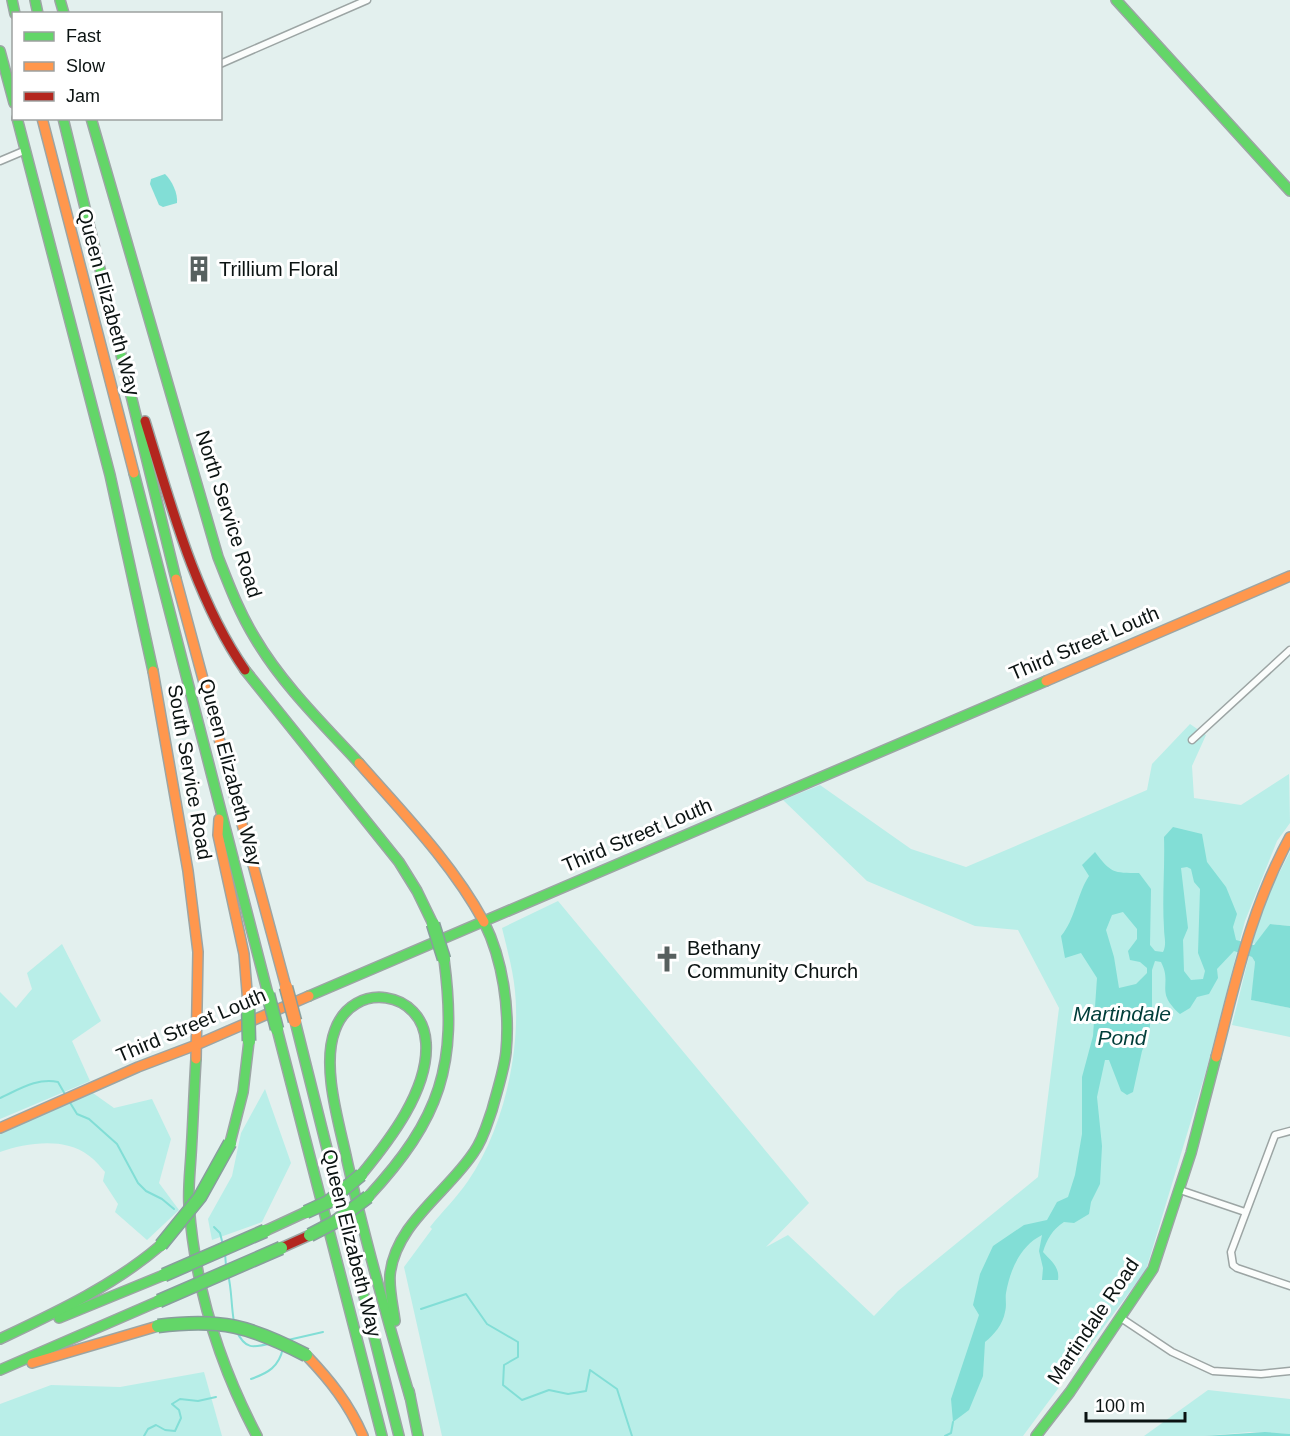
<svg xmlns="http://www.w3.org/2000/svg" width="1290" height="1436" viewBox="0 0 1290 1436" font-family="Helvetica,sans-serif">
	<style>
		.green { fill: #b9eee8 }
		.water { fill: #82ded6; fill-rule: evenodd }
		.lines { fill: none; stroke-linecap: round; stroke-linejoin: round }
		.stream { stroke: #82ded6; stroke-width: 2 }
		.street-casing { stroke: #9ca5a4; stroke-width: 9 }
		.fast-casing { stroke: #9ca5a4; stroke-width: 12 }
		.slow-casing { stroke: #9ca5a4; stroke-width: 12 }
		.jam-casing { stroke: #9ca5a4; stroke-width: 12 }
		.street { stroke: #fbfdfc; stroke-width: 6 }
		.fast { stroke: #63d668; stroke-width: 9 }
		.slow { stroke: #ff974d; stroke-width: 9 }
		.jam { stroke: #b3261e; stroke-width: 9 }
		.fast-bridge-casing { stroke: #889e9c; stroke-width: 15; stroke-linecap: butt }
		.slow-bridge-casing { stroke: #889e9c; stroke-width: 15; stroke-linecap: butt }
		.fast-bridge { stroke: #63d668; stroke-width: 12 }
		.slow-bridge { stroke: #ff974d; stroke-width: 12 }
		.labels { text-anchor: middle; stroke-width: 6; stroke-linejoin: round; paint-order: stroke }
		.poi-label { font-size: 20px; fill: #0b1312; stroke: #fff; text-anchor: start }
		.street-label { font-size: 20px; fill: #0b1312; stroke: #fff }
		.water-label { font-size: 21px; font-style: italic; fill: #003d39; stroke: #fff }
	</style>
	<rect width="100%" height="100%" fill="#e3f0ee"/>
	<!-- green -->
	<g class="green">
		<path d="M1190,724L1206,735L1192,766L1194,798L1241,805L1289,774L1290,823L1277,841L1245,921L1206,1071L1146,1270L1023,1436H442L404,1267L432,1229L430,1227C442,1212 457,1197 468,1181C503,1130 521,1052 515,991C513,970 507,949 502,928L558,901L809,1203L766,1247L788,1235L874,1316L898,1291L1038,1177L1059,1008L1018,930L975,926L867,881L783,800L820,785L911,849L966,867L1147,790L1152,764Z"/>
		<polygon points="1290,852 1290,926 1270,924 1257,943 1252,944 1267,896"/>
		<polygon points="62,944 101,1021 72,1041 90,1081 0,1119 0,992 16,1008 32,989 27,973"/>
		<polygon points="1249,956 1252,957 1255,962 1252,1000 1290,1008 1290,1037 1232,1025"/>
		<polygon points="265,1089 291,1163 262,1222 212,1240 208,1219 232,1176 241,1133"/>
		<path d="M90,1091L114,1108L152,1099L171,1139L159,1183L179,1210L147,1240L115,1212L118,1204L103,1181L105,1172C100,1166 94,1159 88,1155C64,1137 26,1143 0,1152V1133Z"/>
		<polygon points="204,1372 222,1436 0,1436 0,1404 51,1385 120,1387"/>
		<polygon points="1208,1390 1290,1399 1290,1434 1250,1432 1204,1436 1144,1436"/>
	</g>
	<!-- water -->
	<g class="water">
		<path d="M165,174C172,181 178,193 177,203L163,207L159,205L150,184L151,179Z"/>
		<path d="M1173,827L1202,834L1207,862L1226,887L1237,914L1233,927L1236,940L1254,945L1270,924L1290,926V1008L1251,1000L1255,962L1252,957L1234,951L1217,969L1218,978L1209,994L1197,997L1190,1008L1180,1014C1154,991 1173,985 1161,962L1155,961L1152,970V1007L1149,1034L1142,1051L1133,1092L1127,1095L1121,1091L1109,1060H1105L1097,1097L1102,1146L1100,1184L1091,1202L1089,1214L1074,1223L1064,1222C1052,1230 1047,1239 1043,1252C1051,1261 1060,1267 1058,1280H1042L1043,1268L1039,1251L1042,1235C1020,1246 1010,1270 1006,1293C1005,1299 1007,1305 1005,1312C1003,1324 994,1335 985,1342L983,1376L969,1410L953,1422L951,1399L979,1315L973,1305L980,1274L993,1246L1024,1225L1047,1220L1057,1202L1068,1197L1075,1175L1082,1134V1077L1093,1036L1097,978L1081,953L1065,958L1061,936C1075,920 1077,894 1089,876L1082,865L1095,852C1111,873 1113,873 1139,873L1151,889L1150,945L1155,951L1163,952C1167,944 1164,937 1164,928C1162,898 1165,868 1164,837ZM1187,867L1191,869L1194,882L1200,889L1198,953L1205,971L1203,979L1191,980L1184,971L1183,940L1188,928L1181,868ZM1123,912L1137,929V939L1128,951L1130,960L1140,962L1147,968V973L1136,984L1119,988L1114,957L1106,930L1112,915Z"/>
		<polygon points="1265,1432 1290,1434 1290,1436 1204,1436"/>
	</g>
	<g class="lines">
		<!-- stream -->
		<g class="stream">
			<path d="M0,1098C18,1090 38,1077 58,1082L66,1096"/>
			<polyline points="69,1101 77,1114 89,1119 117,1144 138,1183 146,1191 162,1199 174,1209"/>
			<polyline points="214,1227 220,1233 223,1245"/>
			<polyline points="225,1253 226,1266"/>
			<path d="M228,1274C232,1291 231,1305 234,1322"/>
			<polyline points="421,1309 466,1294 487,1324 518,1342 518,1357 504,1365 503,1385 522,1400 549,1390 568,1394 586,1391 590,1370 617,1389 632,1436"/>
			<path d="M236,1330C245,1350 253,1348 272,1343"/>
			<polyline points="288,1340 323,1332"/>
			<path d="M251,1379C268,1373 279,1367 283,1348"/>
			<polyline points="144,1436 148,1429 156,1425 165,1430 175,1431 181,1418 179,1410 172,1404 180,1399 198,1401 216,1397"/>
			<polyline points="945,1436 951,1433 953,1422"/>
		</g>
		<!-- street casing -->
		<g class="street-casing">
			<g id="street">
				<polyline points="220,64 367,0"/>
				<polyline points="0,161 26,150"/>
				<polyline points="1192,740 1290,650"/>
				<polyline points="1290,1131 1275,1135 1231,1252 1233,1265 1237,1268 1290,1286"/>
				<polyline points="1180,1190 1245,1212"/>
				<polyline points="1121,1318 1172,1352 1213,1371 1261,1374 1290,1371"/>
			</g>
		</g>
		<!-- fast casing -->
		<g class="fast-casing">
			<g id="fast">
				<polyline points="12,0 15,14"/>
				<polyline points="35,0 38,14"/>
				<polyline points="60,0 64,14"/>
				<polyline points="1116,0 1290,191"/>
				<polyline points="0,51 14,103"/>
				<polyline points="17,118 110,475 153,671"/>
				<polyline points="63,118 176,579"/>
				<path d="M91,118L218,557C229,585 239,612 255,638C282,684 322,723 359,763"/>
				<polyline points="134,473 268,994"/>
				<polyline points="245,670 399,862 417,891 433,924"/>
				<polyline points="309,996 1046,681"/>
				<polyline points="295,1021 399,1436"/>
				<polyline points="277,1029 382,1436"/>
				<path d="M196,1059C194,1091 193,1123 191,1155C190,1172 188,1189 189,1205C195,1287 219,1364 257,1436"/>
				<polyline points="230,1143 243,1092 249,1041"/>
				<path d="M361,1175C389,1141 429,1090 426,1043C423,990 353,980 335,1030C322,1064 337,1116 345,1151C363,1234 386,1315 410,1397"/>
				<path d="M368,1197C441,1118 458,1065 444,959"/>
				<polyline points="265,1231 306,1212"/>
				<polyline points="59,1318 164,1275"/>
				<path d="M395,1321C393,1306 389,1290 390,1275C395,1224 448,1192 474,1152C483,1140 487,1124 492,1110C497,1091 504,1071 506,1052C510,1010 503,960 484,922"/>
				<path d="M0,1339C57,1312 113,1286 161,1245"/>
				<polyline points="0,1370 159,1301"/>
				<polyline points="409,1391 418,1436"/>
				<polyline points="1036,1436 1070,1392 1153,1269 1191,1153 1216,1057"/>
			</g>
		</g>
		<!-- slow casing -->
		<g class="slow-casing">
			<g id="slow">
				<polyline points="42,118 134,473"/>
				<polyline points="176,579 286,987"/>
				<polyline points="153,671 188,871 198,952 196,1059"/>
				<polyline points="1046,681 1290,576"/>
				<path d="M359,763C403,813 452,863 484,922"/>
				<polyline points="219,819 218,835 244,954 248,1004"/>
				<path d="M1216,1057C1236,980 1251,908 1290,837"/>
				<polyline points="0,1128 138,1067 196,1045 309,996"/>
				<path d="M306,1355C330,1380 349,1404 363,1436"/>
				<polyline points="32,1363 158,1326"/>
			</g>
		</g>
		<!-- jam casing -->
		<g class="jam-casing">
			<g id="jam">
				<path d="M145,421C170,502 196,600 245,670"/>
				<polyline points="281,1248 310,1235"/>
			</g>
		</g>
		<!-- street -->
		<use href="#street" class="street"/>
		<!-- fast -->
		<use href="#fast" class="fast"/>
		<!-- slow -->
		<use href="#slow" class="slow"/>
		<!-- jam -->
		<use href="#jam" class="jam"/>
		<!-- fast-bridge casing -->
		<g class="fast-bridge-casing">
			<g id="fast-bridge">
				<polyline points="433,924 444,959"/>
				<polyline points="268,994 277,1029"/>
				<polyline points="248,1004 249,1041"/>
				<polyline points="306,1212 328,1202 361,1175"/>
				<polyline points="310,1235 335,1222 368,1197"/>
				<polyline points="161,1245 200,1197 230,1143"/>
				<polyline points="164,1275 265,1231"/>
				<polyline points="159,1301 281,1248"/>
				<path d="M158,1326C221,1318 250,1326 306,1355"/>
			</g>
		</g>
		<!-- slow-bridge casing -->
		<g class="slow-bridge-casing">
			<polyline id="slow-bridge" points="286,987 295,1021"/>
		</g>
		<!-- fast-bridge -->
		<use href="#fast-bridge" class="fast-bridge"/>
		<!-- slow-bridge -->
		<use href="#slow-bridge" class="slow-bridge"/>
	</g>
	<!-- icons -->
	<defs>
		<g id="building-bare" transform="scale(2.07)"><path d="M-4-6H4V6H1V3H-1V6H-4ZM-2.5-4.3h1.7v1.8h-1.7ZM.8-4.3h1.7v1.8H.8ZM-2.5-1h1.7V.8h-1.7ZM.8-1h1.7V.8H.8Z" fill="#57605f" stroke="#fff" stroke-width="2.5" paint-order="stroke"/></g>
		<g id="church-bare" transform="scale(2.07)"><path d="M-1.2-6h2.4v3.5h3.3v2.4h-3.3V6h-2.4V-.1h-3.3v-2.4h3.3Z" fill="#57605f" stroke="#fff" stroke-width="2.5" paint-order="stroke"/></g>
	</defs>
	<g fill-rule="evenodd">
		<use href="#building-bare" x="199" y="269"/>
		<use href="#church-bare" x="667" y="959"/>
	</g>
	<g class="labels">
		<!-- poi labels -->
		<g class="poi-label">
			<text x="219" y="276">Trillium Floral</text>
			<text x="687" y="955">Bethany<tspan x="687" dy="23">Community Church</tspan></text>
		</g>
		<!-- street labels -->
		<g class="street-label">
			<text transform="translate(109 302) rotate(75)" y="7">Queen Elizabeth Way</text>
			<text transform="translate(229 514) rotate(72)" y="7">North Service Road</text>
			<text transform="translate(1084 643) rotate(-23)" y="7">Third Street Louth</text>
			<text transform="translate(190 772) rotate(80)" y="7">South Service Road</text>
			<text transform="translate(231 772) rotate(75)" y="7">Queen Elizabeth Way</text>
			<text transform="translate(637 835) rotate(-23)" y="7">Third Street Louth</text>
			<text transform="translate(191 1025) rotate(-23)" y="7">Third Street Louth</text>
			<text transform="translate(352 1243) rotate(76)" y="7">Queen Elizabeth Way</text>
			<text transform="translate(1093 1321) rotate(-56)" y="7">Martindale Road</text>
		</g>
		<!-- water labels -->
		<g class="water-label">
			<text x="1122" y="1021">Martindale<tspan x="1122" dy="24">Pond</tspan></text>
		</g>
	</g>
	<!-- legend -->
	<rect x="12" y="12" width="210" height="108" fill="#ffffff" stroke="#9da1a0" stroke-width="1.5"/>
	<rect x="24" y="32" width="30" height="9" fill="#63d668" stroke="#9da1a0" stroke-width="1.5"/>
	<text x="66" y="42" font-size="18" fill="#0b1312">Fast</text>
	<rect x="24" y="62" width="30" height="9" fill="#ff974d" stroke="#9da1a0" stroke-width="1.5"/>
	<text x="66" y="72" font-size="18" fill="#0b1312">Slow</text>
	<rect x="24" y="92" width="30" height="9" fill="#b3261e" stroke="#9da1a0" stroke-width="1.5"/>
	<text x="66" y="102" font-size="18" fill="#0b1312">Jam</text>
	<!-- scale -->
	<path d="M1086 1412v9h99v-9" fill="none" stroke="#0b1312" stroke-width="3"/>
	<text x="1095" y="1412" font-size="18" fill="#0b1312" stroke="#ffffff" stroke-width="4.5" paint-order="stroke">100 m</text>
</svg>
